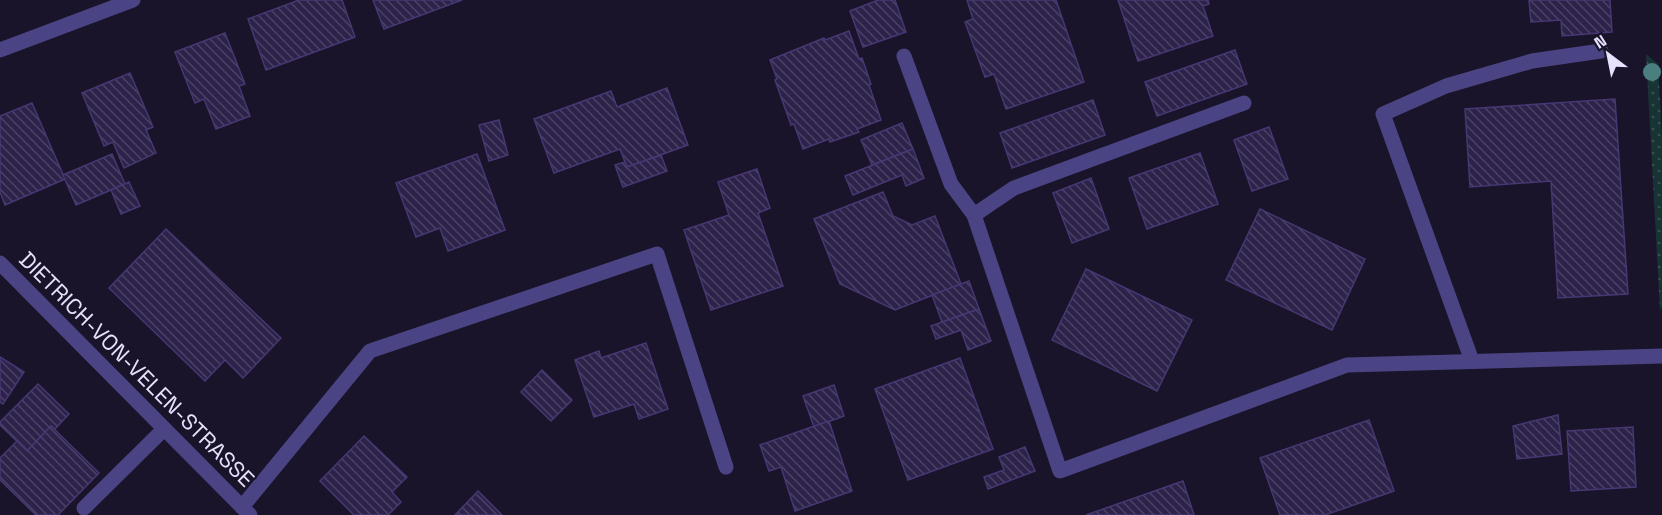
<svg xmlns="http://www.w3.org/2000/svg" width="1662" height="515" viewBox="0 0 1662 515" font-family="'Space Grotesk',sans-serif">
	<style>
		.grass { fill: url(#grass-dots) }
		.building { fill: url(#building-back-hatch); stroke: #473773; stroke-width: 1.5 }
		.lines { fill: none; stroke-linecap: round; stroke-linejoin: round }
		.minor { stroke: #4b4484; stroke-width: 15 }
		.tree { fill: #4b7f7f }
		.labels { text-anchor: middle; stroke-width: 4.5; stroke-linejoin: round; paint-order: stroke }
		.street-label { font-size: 22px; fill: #e6e1fc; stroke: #1a142a }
	</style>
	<defs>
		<pattern id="grass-dots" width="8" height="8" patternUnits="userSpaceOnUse" patternTransform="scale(1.5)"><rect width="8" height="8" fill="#183334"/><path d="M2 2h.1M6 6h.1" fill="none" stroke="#3a5052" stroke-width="1.8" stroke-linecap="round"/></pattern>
		<pattern id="building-back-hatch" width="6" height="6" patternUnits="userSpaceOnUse" patternTransform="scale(1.5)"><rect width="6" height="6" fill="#2d224a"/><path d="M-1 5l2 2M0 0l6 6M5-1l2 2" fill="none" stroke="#4b4265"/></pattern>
	</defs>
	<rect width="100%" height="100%" fill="#1a142a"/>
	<!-- grass -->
	<polygon class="grass" points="1646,54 1658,64 1662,138 1662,307 1660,310"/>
	<!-- building -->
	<g class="building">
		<polygon points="299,0 342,0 355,37 266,70 248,19"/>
		<polygon points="373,0 462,0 384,29"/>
		<polygon points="878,0 895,0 906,32 863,47 850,11"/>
		<polygon points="967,0 1056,0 1084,82 1006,109 994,74 985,77 965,22 973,19"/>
		<polygon points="1118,0 1208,0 1209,4 1203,6 1213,36 1138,61"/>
		<polygon points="1529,0 1610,0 1612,32 1562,36 1561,20 1531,22"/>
		<polygon points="849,31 859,59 862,58 871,84 869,85 881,120 857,129 859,132 830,142 829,139 803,149 794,124 791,125 775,80 777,79 770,60 824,38 825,40"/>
		<polygon points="225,33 245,84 239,86 250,116 216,129 204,99 195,103 175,52"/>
		<polygon points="1235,50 1247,84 1157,116 1145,82"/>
		<polygon points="130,73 153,127 146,130 156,153 124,168 113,142 104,146 82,93"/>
		<polygon points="667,88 688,145 627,167 620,149 554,173 534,119 611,91 617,107"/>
		<polygon points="1615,99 1628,294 1558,298 1551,181 1470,187 1465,109"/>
		<polygon points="1093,100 1105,135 1012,168 1000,133"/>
		<polygon points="32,103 65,179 5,205 0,192 0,116"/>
		<polygon points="499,120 508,155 489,161 479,125"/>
		<polygon points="902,123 913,149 872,165 861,140"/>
		<polygon points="1269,127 1288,179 1252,191 1234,140"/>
		<polygon points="913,149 924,178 906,186 902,175 853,195 845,176"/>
		<polygon points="1200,153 1218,204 1147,229 1129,178"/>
		<polygon points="112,154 125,184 76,205 63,175"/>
		<polygon points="477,154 505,230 448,251 440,228 416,237 396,183"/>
		<polygon points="661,155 667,171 623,187 615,165 625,162 627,167"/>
		<polygon points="757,169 770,208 758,213 783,286 711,310 684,230 729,215 718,182"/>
		<polygon points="1091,178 1109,229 1072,243 1053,193"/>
		<polygon points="129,182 140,206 121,214 111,190"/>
		<polygon points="883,192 893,216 912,225 935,216 961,284 895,310 840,284 814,219"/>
		<polygon points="1260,209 1365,259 1332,330 1226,280"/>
		<polygon points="166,229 281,338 243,378 225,360 205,381 109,288"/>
		<polygon points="1086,269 1192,320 1157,391 1052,340"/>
		<polygon points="969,281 979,309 942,322 932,295"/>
		<polygon points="979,309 991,341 968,350 961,330 936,339 931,326"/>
		<polygon points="646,343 668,409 639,419 634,404 594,417 575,360 599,351 601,358"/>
		<polygon points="0,357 24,372 3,404 0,402"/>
		<polygon points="960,358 993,449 908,480 875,389"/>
		<polygon points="542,370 572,400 551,421 521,392"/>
		<polygon points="38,384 69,414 55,429 51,426 27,451 0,425 0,422"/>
		<polygon points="834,385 844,416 814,427 803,396"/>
		<polygon points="1558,415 1562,454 1517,459 1513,426"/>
		<polygon points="1369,420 1394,491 1325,515 1280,515 1260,458"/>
		<polygon points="829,421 852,491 795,511 781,467 769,471 760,445"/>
		<polygon points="51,426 99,473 58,515 36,515 0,480 0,458 17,441 27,451"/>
		<polygon points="1633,427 1636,487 1571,491 1567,431"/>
		<polygon points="364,436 407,477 392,492 401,502 388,515 354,515 320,481"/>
		<polygon points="1025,447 1035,471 988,489 984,477 1004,470 999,457"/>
		<polygon points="1183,481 1194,515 1086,515"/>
		<polygon points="478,491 502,515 455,515"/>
	</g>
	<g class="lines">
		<!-- minor -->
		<g class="minor">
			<polyline points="0,50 133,0"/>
			<polyline points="904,56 951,184 974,215 1060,471 1347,365 1662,356"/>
			<polyline points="974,215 1014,188 1244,103"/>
			<polyline points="0,263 250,515"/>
			<polyline points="1472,361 1383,114 1446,86 1532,61 1601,51"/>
			<polyline points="242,507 370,351 657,254 726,467"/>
			<polyline points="84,508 164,429"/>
		</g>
	</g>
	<!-- trees -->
	<circle class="tree" cx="1652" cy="72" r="9"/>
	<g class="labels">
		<!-- street labels -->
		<g class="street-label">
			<text transform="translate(137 369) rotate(45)" y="8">DIETRICH-VON-VELEN-STRASSE</text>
		</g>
	</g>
	<!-- north arrow -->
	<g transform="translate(1608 54) rotate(328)" stroke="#1a142a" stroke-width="4.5" paint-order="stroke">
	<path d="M0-4.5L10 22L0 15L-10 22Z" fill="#e6e1fc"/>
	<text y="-9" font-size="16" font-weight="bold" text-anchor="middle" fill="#e6e1fc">N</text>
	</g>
</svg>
